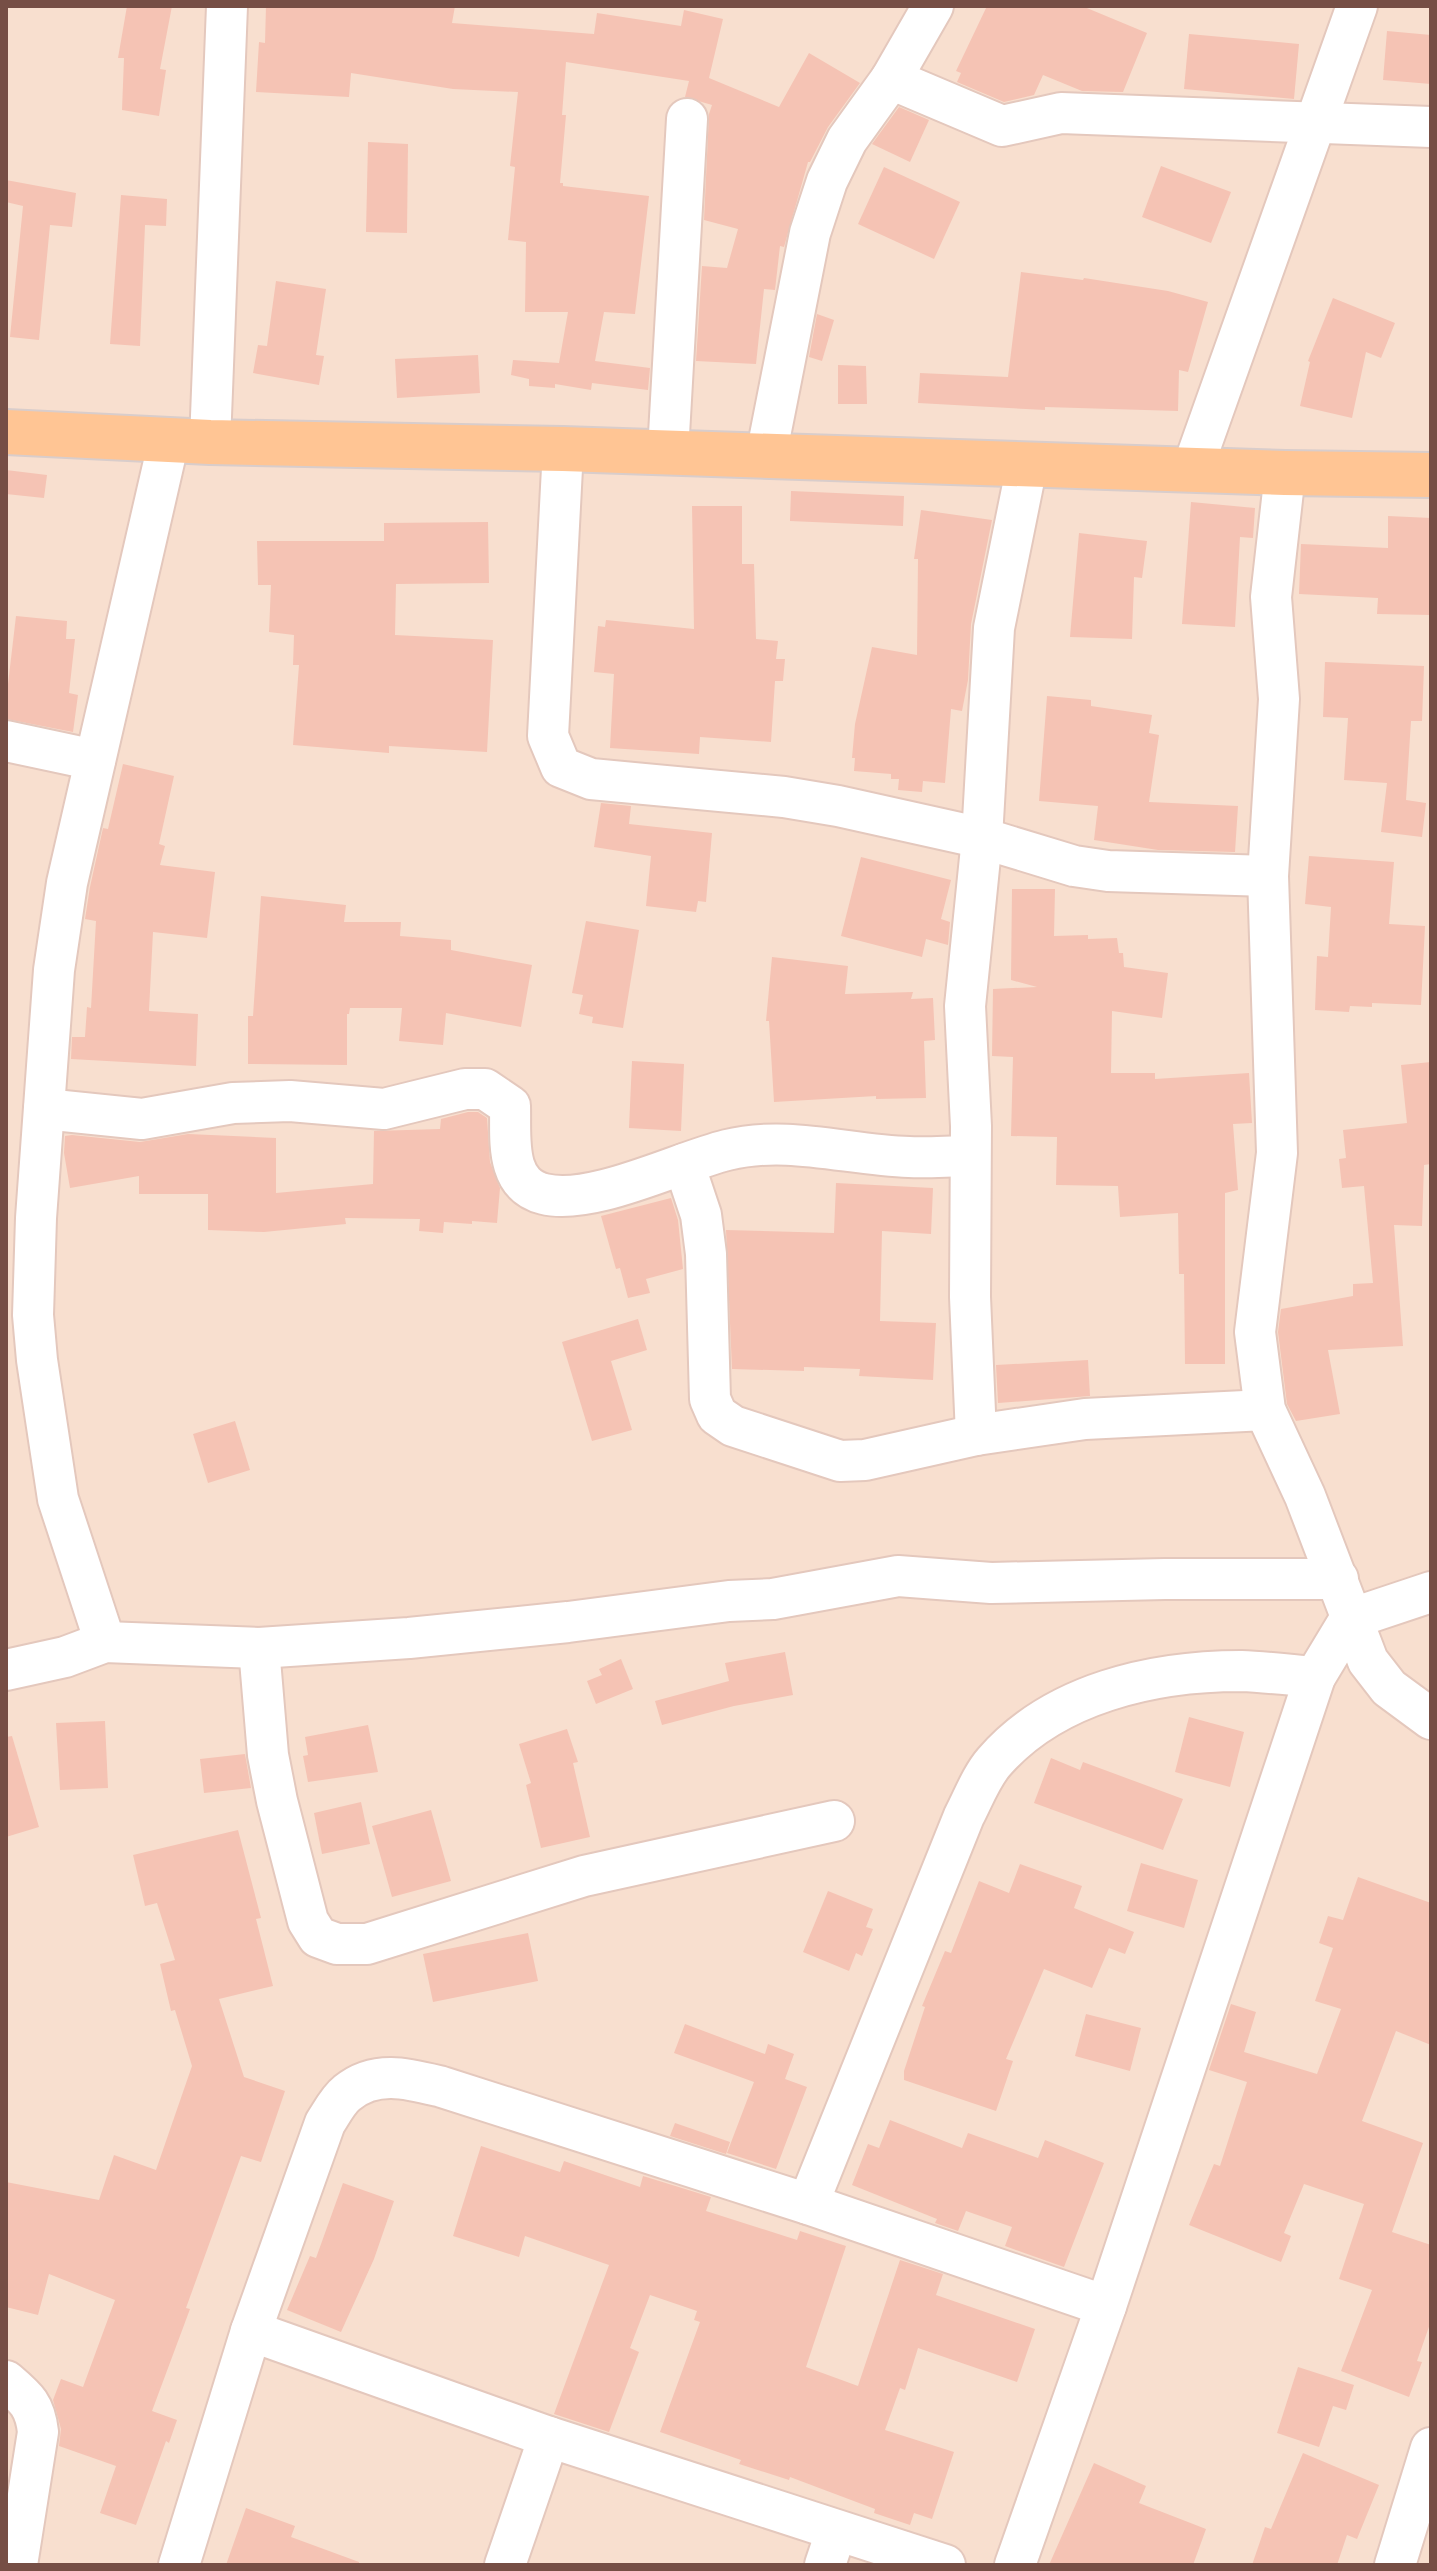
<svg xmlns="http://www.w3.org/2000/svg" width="1437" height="2571" viewBox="0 0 1437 2571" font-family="'Roboto Condensed',sans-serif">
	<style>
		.residential { fill: #f8dfcf }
		.building { fill: #f5c3b4 }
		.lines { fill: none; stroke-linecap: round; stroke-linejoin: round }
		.minor-casing { stroke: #e4c8bd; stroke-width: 44 }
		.major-casing { stroke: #d9cdcb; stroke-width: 48 }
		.minor { stroke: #fff; stroke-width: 40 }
		.major { stroke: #ffc594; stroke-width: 44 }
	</style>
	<rect width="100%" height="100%" fill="#feecde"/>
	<!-- residential -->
	<rect class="residential" x="6" y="6" width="1425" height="2559"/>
	<!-- building -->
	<g class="building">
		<polygon points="127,6 172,6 160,69 166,70 159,116 122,110 124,58 118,58"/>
		<polygon points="266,6 455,6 452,23 594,34 597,13 681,26 684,10 723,19 709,78 779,107 809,53 860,83 828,127 810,162 808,162 784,247 780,246 775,290 764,289 756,364 696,361 702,266 727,268 738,229 704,220 709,114 712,105 685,97 689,81 566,62 562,115 566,115 560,183 563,183 563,186 649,196 635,314 604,312 595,361 650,368 648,390 592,383 591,390 555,384 555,388 529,386 529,379 511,375 513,360 559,363 568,312 525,312 526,242 508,240 515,167 510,166 518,92 453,89 351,73 349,97 256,92 259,42 265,43"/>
		<polygon points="987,6 1082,6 1147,33 1123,92 1082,91 1043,75 1034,95 1004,102 957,82 961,73 956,71"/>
		<polygon points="1387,31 1431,35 1431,84 1383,80"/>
		<polygon points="1189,34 1299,44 1294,99 1184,89"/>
		<polygon points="899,107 929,120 910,162 872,144"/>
		<polygon points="368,142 408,144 407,233 366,232"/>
		<polygon points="1161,166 1231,192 1211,243 1142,217"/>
		<polygon points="884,167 960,202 934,259 858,224"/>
		<polygon points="6,180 76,193 72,227 50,225 39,340 10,337 23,206 6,202"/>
		<polygon points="121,195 167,199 166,226 145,225 140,346 110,344"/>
		<polygon points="1021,272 1083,280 1084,278 1168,291 1208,302 1188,372 1179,370 1178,411 1045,407 1045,410 918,403 920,373 1008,377"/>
		<polygon points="276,281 326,289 316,355 324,356 319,385 253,373 258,345 267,346"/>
		<polygon points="1333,298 1395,323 1381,358 1366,352 1352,418 1300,406 1310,362 1308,361"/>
		<polygon points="817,314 834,320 822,361 809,357"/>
		<polygon points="478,355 480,393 397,398 395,359"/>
		<polygon points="838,365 866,366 867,404 838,404"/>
		<polygon points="6,470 47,475 44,498 6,494"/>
		<polygon points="791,491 904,496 903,526 790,521"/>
		<polygon points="1191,502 1255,508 1253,538 1240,537 1235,627 1182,624"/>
		<polygon points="692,506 742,506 742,564 754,564 756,639 778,641 776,659 785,659 783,681 775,681 771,742 700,737 699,754 610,748 614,674 594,672 598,626 605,627 606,620 694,629"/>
		<polygon points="921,510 992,520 971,624 968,680 962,711 951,709 945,783 923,781 922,792 898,790 899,779 891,779 891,774 854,771 855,758 852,758 855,724 872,647 917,655 918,559 914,559"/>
		<polygon points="1388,516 1431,518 1431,615 1377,614 1378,598 1299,594 1301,544 1388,548"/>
		<polygon points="488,522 489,583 396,584 395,635 493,640 487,752 389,746 389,753 293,745 299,665 293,665 294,635 269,632 271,585 258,585 257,541 384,541 384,523"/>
		<polygon points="1079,533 1147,541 1142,578 1134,577 1132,639 1070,637"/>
		<polygon points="16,616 67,621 66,639 75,639 69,693 78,695 73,732 6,719 6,684 8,684"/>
		<polygon points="1325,662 1424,666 1422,721 1411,721 1406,800 1426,803 1422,837 1381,832 1387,783 1344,780 1348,718 1323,717"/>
		<polygon points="1047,696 1091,700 1091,706 1152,715 1149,733 1159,735 1149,802 1238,806 1235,852 1158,850 1094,840 1098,806 1039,801"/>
		<polygon points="123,764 174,776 159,844 165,846 160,865 215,872 207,938 153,932 149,1011 198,1014 196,1066 71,1059 72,1037 85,1037 87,1007 91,1008 96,921 85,919 90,887 103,828 108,829"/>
		<polygon points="601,803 631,806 629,824 712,833 706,902 698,901 696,912 646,906 651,856 594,847"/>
		<polygon points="1309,856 1394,862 1389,924 1425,926 1421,1005 1372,1003 1372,1007 1350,1006 1349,1012 1315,1010 1317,956 1328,957 1331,907 1305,904"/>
		<polygon points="861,857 951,880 941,919 950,922 948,945 926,939 922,957 841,936"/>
		<polygon points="1012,889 1055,889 1054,936 1088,935 1088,939 1117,938 1119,953 1123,953 1124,967 1168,973 1162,1018 1112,1011 1111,1073 1155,1073 1155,1079 1249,1073 1252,1123 1233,1124 1238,1190 1225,1193 1225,1364 1185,1364 1184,1274 1179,1274 1178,1213 1120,1217 1118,1186 1056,1185 1057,1137 1011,1136 1013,1057 992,1056 993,989 1037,987 1011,980"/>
		<polygon points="261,896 346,905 344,922 401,922 400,936 451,940 451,950 532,965 521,1027 446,1013 443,1045 399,1041 402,1008 350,1008 349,1014 347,1014 347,1065 248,1064 248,1016 253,1016"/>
		<polygon points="586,921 639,930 623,1028 592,1023 593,1017 579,1014 583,995 572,993"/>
		<polygon points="772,957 848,966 845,994 913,992 911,999 933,998 935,1040 924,1041 926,1098 876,1099 876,1096 774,1102 769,1021 766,1021"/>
		<polygon points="632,1061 684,1064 681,1131 629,1128"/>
		<polygon points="1431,1062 1431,1164 1424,1165 1422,1226 1394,1225 1403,1346 1328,1350 1340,1414 1296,1421 1287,1404 1278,1332 1281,1309 1353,1296 1353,1284 1373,1283 1364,1186 1342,1188 1339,1159 1346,1158 1343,1130 1407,1123 1401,1065"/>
		<polygon points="468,1112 478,1112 487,1118 490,1162 500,1188 497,1223 472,1221 472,1224 444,1222 443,1233 419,1231 420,1219 345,1218 346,1224 264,1232 208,1230 208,1194 139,1194 139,1176 70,1188 64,1153 65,1136 72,1135 140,1142 188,1134 276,1138 276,1193 373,1184 374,1131 440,1129 441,1119"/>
		<polygon points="836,1183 933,1188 931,1234 882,1231 880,1321 936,1323 933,1380 859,1376 860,1369 804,1367 804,1371 732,1369 726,1230 834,1233"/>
		<polygon points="671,1198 678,1220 683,1269 646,1279 650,1293 628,1298 620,1268 616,1269 601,1216"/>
		<polygon points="638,1319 647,1350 611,1361 632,1430 592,1441 562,1342"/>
		<polygon points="1088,1360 1090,1396 998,1403 996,1365"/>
		<polygon points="235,1421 250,1470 208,1483 193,1434"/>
		<polygon points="785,1652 793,1695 734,1706 662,1725 655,1701 729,1681 725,1663"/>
		<polygon points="621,1659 633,1689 596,1704 587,1681 602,1675 599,1669"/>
		<polygon points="1189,1717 1244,1732 1230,1787 1175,1772"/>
		<polygon points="105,1721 108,1788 60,1790 56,1723"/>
		<polygon points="368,1725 378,1772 308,1782 303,1756 308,1755 305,1737"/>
		<polygon points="567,1729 578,1762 573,1763 590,1837 541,1848 526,1785 531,1783 519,1744"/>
		<polygon points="12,1736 39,1827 6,1837 6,1737"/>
		<polygon points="245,1754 251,1788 204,1793 200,1759"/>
		<polygon points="1051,1758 1080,1770 1083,1762 1183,1799 1163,1850 1034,1803"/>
		<polygon points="361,1802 370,1844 322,1854 314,1813"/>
		<polygon points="431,1810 451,1881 392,1897 372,1826"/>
		<polygon points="238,1830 261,1918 256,1919 273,1986 219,1999 244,2077 285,2091 261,2162 241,2156 186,2308 190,2309 152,2411 177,2420 169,2443 166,2441 136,2525 100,2513 116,2466 59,2446 61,2429 53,2400 61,2379 83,2387 115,2300 49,2274 38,2315 6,2307 6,2182 99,2200 114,2155 156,2170 192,2066 175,2010 171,2011 160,1964 175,1960 157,1903 145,1906 133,1855"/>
		<polygon points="1141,1863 1198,1880 1184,1928 1127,1911"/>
		<polygon points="1020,1864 1082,1886 1074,1908 1134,1932 1125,1954 1109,1948 1092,1988 1044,1969 1006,2059 1013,2061 996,2111 904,2080 904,2071 925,2007 922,2006 945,1951 951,1953 979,1881 1009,1893"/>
		<polygon points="1358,1877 1431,1903 1431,2045 1396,2031 1362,2121 1423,2143 1392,2232 1431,2245 1431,2321 1417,2361 1422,2362 1409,2397 1341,2371 1372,2290 1339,2279 1364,2204 1304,2184 1284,2233 1291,2236 1281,2262 1189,2225 1214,2164 1220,2166 1247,2082 1209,2070 1231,2004 1256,2012 1244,2052 1317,2074 1341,2009 1315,2001 1333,1948 1319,1943 1328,1916 1343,1920"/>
		<polygon points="828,1891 873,1909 866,1927 873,1929 862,1956 856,1953 849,1971 803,1952"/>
		<polygon points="528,1933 538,1981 433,2002 423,1954"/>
		<polygon points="1086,2014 1141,2028 1130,2071 1075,2056"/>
		<polygon points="685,2024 765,2054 768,2044 794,2054 785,2079 807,2087 776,2169 727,2153 754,2082 674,2053"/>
		<polygon points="890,2120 962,2148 968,2133 1038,2158 1045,2140 1104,2163 1064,2267 1005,2246 1012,2227 966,2211 958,2231 935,2223 937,2219 852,2185 868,2144 879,2148"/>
		<polygon points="675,2123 730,2142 726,2154 670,2136"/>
		<polygon points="481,2146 560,2172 564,2161 640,2187 643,2176 711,2197 706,2211 797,2240 800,2231 846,2246 806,2367 858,2386 900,2260 943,2274 936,2295 1035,2329 1017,2382 918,2348 905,2390 900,2388 885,2430 954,2452 932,2519 914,2513 910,2525 874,2513 875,2509 790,2477 789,2480 739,2464 741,2460 660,2432 700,2322 694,2320 697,2311 650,2295 630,2348 639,2352 609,2432 554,2414 609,2265 525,2236 519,2257 453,2236"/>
		<polygon points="343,2183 394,2201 374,2259 341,2332 287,2310 310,2256 316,2258"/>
		<polygon points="1298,2367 1354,2385 1346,2410 1333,2406 1319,2447 1277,2433"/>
		<polygon points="1303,2453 1379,2485 1357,2539 1347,2535 1337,2565 1252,2565 1265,2527 1271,2529"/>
		<polygon points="1094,2463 1146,2486 1139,2503 1206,2529 1193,2565 1049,2565"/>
		<polygon points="246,2508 295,2526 291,2537 359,2562 359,2565 226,2565"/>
	</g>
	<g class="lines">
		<!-- minor casing -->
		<g class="minor-casing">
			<g id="minor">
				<polyline points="891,79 1002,126 1061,113 1431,127"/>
				<polyline points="210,442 227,6"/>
				<polyline points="563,449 548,736 561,767 591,779 784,797 838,806 982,838 1074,866 1108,871 1268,876"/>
				<polyline points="668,452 687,119"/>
				<polyline points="766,456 810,233 827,181 847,140 891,79 933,6"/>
				<polyline points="1192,470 1357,6"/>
				<polyline points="1285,473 1271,597 1279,699 1268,876 1277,1153 1255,1332 1265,1410 1305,1496 1368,1661 1389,1688 1431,1719"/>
				<polyline points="6,741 95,760"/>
				<path d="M44,1109L142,1119L233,1103L290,1101L384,1109L465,1089H485L510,1106C511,1138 504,1184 544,1194C592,1206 678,1162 727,1150C788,1135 847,1155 909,1157C929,1158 949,1156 970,1156"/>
				<polyline points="684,1164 701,1215 706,1254 710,1399 717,1415 733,1426 840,1461 865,1460 976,1435 1085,1419 1265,1410"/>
				<polyline points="976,1435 970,1297 971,1126 965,1006 982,838 994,628 1027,465"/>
				<polyline points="105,1642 58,1499 37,1360 33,1315 36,1218 54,970 67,883 169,440"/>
				<polyline points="259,1648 268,1755 277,1801 308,1921 318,1937 337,1944 367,1944 584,1876 834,1821"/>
				<polyline points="6,1670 65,1657 105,1642 259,1648 409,1638 568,1622 729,1601 773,1599 898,1576 991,1583 1165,1579 1338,1579"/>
				<path d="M808,2204L964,1816C973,1799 981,1777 994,1762C1054,1693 1153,1671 1241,1671C1266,1672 1291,1675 1315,1677"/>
				<polyline points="251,2331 549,2437 945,2565"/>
				<path d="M6,2381C26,2398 35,2405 38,2432L17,2565"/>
				<path d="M179,2565L251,2331L325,2123C331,2114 338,2100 347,2093C376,2069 410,2079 442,2087L808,2204L1106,2306"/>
				<polyline points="505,2565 549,2437"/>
				<polyline points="825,2565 836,2532"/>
				<polyline points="1015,2565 1106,2306 1315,1677 1350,1619 1431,1592"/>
				<polyline points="1395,2565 1431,2448"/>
			</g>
		</g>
		<!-- major casing -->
		<g class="major-casing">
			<polyline id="major" points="6,432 210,442 563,449 1285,473 1431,475"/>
		</g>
		<!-- minor -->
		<use href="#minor" class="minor"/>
		<!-- major -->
		<use href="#major" class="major"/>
	</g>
	<!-- border -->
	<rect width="1437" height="2571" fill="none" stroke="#764e45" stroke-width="16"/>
</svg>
